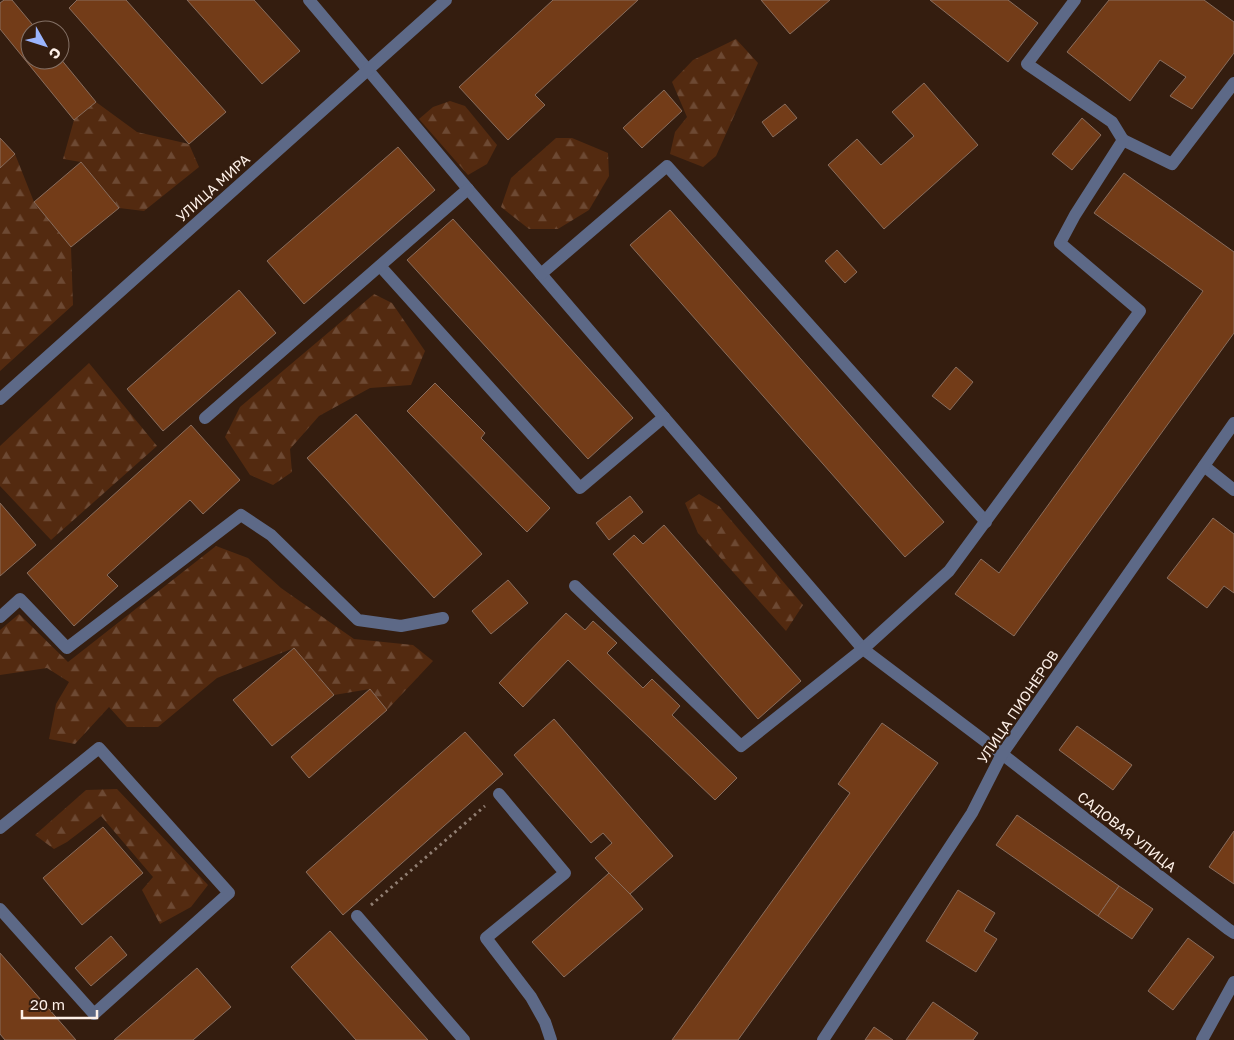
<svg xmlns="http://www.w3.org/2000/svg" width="1234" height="1040" viewBox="0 0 1234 1040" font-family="'Golos Text',sans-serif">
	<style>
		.forest { fill: url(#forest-firs) }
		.building { fill: #733c18; stroke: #896d5d }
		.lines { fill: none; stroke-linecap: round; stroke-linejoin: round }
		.path { stroke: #917f73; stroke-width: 3; stroke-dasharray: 2.5 4; stroke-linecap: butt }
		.service { stroke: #5d6987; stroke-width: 12 }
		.minor { stroke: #5d6987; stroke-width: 12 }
		.tertiary { stroke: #5d6987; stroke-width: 12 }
		.labels { text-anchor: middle; stroke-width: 4.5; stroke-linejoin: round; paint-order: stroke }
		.street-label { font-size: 14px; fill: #fdf0e8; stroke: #341d0f }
	</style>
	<defs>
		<pattern id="forest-firs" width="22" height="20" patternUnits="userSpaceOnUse" patternTransform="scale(1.25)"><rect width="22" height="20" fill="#532a10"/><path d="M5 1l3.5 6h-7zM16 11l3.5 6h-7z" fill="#6d4933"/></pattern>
	</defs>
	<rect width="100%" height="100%" fill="#341d0f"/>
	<!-- forest -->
	<g class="forest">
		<polygon points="736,39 758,63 716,156 703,167 670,154 675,132 687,117 672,82 693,60"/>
		<polygon points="450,101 465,106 497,145 487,164 468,175 419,119 433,107"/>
		<polygon points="96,102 137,132 189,144 199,167 144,211 119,208 81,162 63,159 74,120"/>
		<polygon points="556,138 572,138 608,153 609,176 589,210 558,229 529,229 501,207 511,178"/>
		<polygon points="15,154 34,202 71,247 73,305 0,371 0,168"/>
		<polygon points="374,294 392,303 425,351 411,385 370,388 319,416 290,449 292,472 273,485 250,475 225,437 240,407"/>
		<polygon points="89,363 157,446 51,540 0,486 0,446"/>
		<polygon points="699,494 719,506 803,605 786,631 698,533 685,503"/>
		<polygon points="216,546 248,558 281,588 354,639 413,645 433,661 387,710 370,689 334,695 294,648 217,678 158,727 127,727 109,707 75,744 49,739 56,704 69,682 47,668 0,675 0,630 19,614 68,662"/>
		<polygon points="117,789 208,885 191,907 160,924 142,890 153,877 101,816 67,842 54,849 35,835 86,790"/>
	</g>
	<!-- building -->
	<g class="building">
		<polygon points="4,0 12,0 37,30 30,30 30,60 60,60 60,58 96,102 74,120 0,29 0,3"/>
		<polygon points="77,0 126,0 226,112 189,144 69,8"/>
		<polygon points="187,0 254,0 300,51 262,84"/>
		<polygon points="553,0 638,0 535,95 545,105 508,140 459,87"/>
		<polygon points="761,0 830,0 790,34"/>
		<polygon points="930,0 1008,0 1038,23 1008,62"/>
		<polygon points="1109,0 1204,0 1234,22 1234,53 1192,109 1170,96 1186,77 1160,60 1130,101 1067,52"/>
		<polygon points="924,83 978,145 884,229 828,165 857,139 881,165 914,136 892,112"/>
		<polygon points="664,90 682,111 642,148 623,128"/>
		<polygon points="785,104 797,118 773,137 762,122"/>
		<polygon points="1082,118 1101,135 1072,170 1052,154"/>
		<polygon points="0,138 15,154 0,168"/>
		<polygon points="398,147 435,190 304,304 267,261"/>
		<polygon points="81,162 119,208 71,247 34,202"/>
		<polygon points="1124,173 1234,252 1234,333 1014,636 955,594 981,559 999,573 1203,291 1094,213"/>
		<polygon points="670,210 944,522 905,557 630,245"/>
		<polygon points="453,219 633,418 588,459 407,260"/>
		<polygon points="837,250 857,272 845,283 825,261"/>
		<polygon points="239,290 276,333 163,431 127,389"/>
		<polygon points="956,367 973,382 950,410 932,396"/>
		<polygon points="435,383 485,433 481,438 550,508 527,532 407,411"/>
		<polygon points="356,414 482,554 434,598 307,458"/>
		<polygon points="191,425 240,480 203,514 190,500 107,575 118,586 74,626 27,573"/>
		<polygon points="630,496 643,512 609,540 596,523"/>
		<polygon points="0,503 36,545 0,576"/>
		<polygon points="1213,518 1234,534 1234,593 1224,586 1207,608 1167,578"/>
		<polygon points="664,525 801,681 758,719 613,554 634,535 643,544"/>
		<polygon points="508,580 528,603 491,634 472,611"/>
		<polygon points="566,613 585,630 593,621 617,643 607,653 643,688 652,679 680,706 672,715 737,778 715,800 568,660 523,707 499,683"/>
		<polygon points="294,648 334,695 272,746 233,700"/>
		<polygon points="370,689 387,710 309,778 291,757"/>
		<polygon points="554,719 673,856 630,894 609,873 595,858 612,843 603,833 591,843 514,755"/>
		<polygon points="882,723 938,763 738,1040 672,1040 850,793 838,784"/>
		<polygon points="1077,726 1132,765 1113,790 1059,750"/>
		<polygon points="465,732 503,774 343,915 306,872"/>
		<polygon points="1017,815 1119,886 1098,916 996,845"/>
		<polygon points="103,827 143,873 82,925 43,878"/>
		<polygon points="1234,831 1234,884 1209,867"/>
		<polygon points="609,873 630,894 643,909 564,977 532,942"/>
		<polygon points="1119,886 1153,909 1132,939 1098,916"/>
		<polygon points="958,890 995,913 984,931 997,939 976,972 926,941"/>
		<polygon points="330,931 428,1040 356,1040 291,967"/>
		<polygon points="111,936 127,955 91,986 75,968"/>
		<polygon points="1188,938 1214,957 1173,1010 1148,991"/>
		<polygon points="0,953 76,1040 5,1040 0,1034"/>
		<polygon points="197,968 231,1007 193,1040 114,1040"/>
		<polygon points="933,1002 978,1033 973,1040 906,1040"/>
		<polygon points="874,1027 893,1040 865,1040"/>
	</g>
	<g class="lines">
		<!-- path -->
		<polyline class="path" points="371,905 485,806"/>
		<!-- service -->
		<g class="service">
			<polyline points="368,70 468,189 863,649 1002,754"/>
			<polyline points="1123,140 1172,164 1234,83"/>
			<polyline points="380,266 580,488 664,417"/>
			<polyline points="541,274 667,166 986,522"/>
			<polyline points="205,418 468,189"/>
			<polyline points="575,586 741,746 863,649 949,571 1140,311 1060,243 1075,215 1123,140 1112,122 1027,64 1075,0"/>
			<polyline points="0,617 20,599 67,648 241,515 271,535 358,620 401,626 443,618"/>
			<polyline points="499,794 565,873 486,938 531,997 545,1022 551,1040"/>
			<polyline points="0,828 99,748 229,893 94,1014 0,909"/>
			<polyline points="357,916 464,1040"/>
		</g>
		<!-- minor -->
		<g class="minor">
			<polyline points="309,0 368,70"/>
			<polyline points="1204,466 1234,490"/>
			<polyline points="1002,754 1228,929 1234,933"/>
			<polyline points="823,1040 972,813 1002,754 1234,423"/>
			<polyline points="1202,1040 1234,982"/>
		</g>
		<!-- tertiary -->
		<polyline class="tertiary" points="0,399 446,0"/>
	</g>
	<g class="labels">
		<!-- street labels -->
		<g class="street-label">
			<text transform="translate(213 188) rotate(-42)" y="5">УЛИЦА МИРА</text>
			<text transform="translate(1018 707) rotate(-56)" y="5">УЛИЦА ПИОНЕРОВ</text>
			<text transform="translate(1127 832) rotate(38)" y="5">САДОВАЯ УЛИЦА</text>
		</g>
	</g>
	<!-- north arrow -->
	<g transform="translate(45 45) rotate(129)"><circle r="24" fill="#341d0f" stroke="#847166"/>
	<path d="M0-4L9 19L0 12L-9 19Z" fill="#9bb5fd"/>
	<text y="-8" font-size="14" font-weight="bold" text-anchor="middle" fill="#fdf0e8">С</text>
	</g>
	<!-- scale -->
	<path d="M22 1010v8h75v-8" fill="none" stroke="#fdf0e8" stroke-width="2.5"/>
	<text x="30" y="1010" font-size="15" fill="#fdf0e8" stroke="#341d0f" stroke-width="4" paint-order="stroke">20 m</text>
</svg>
